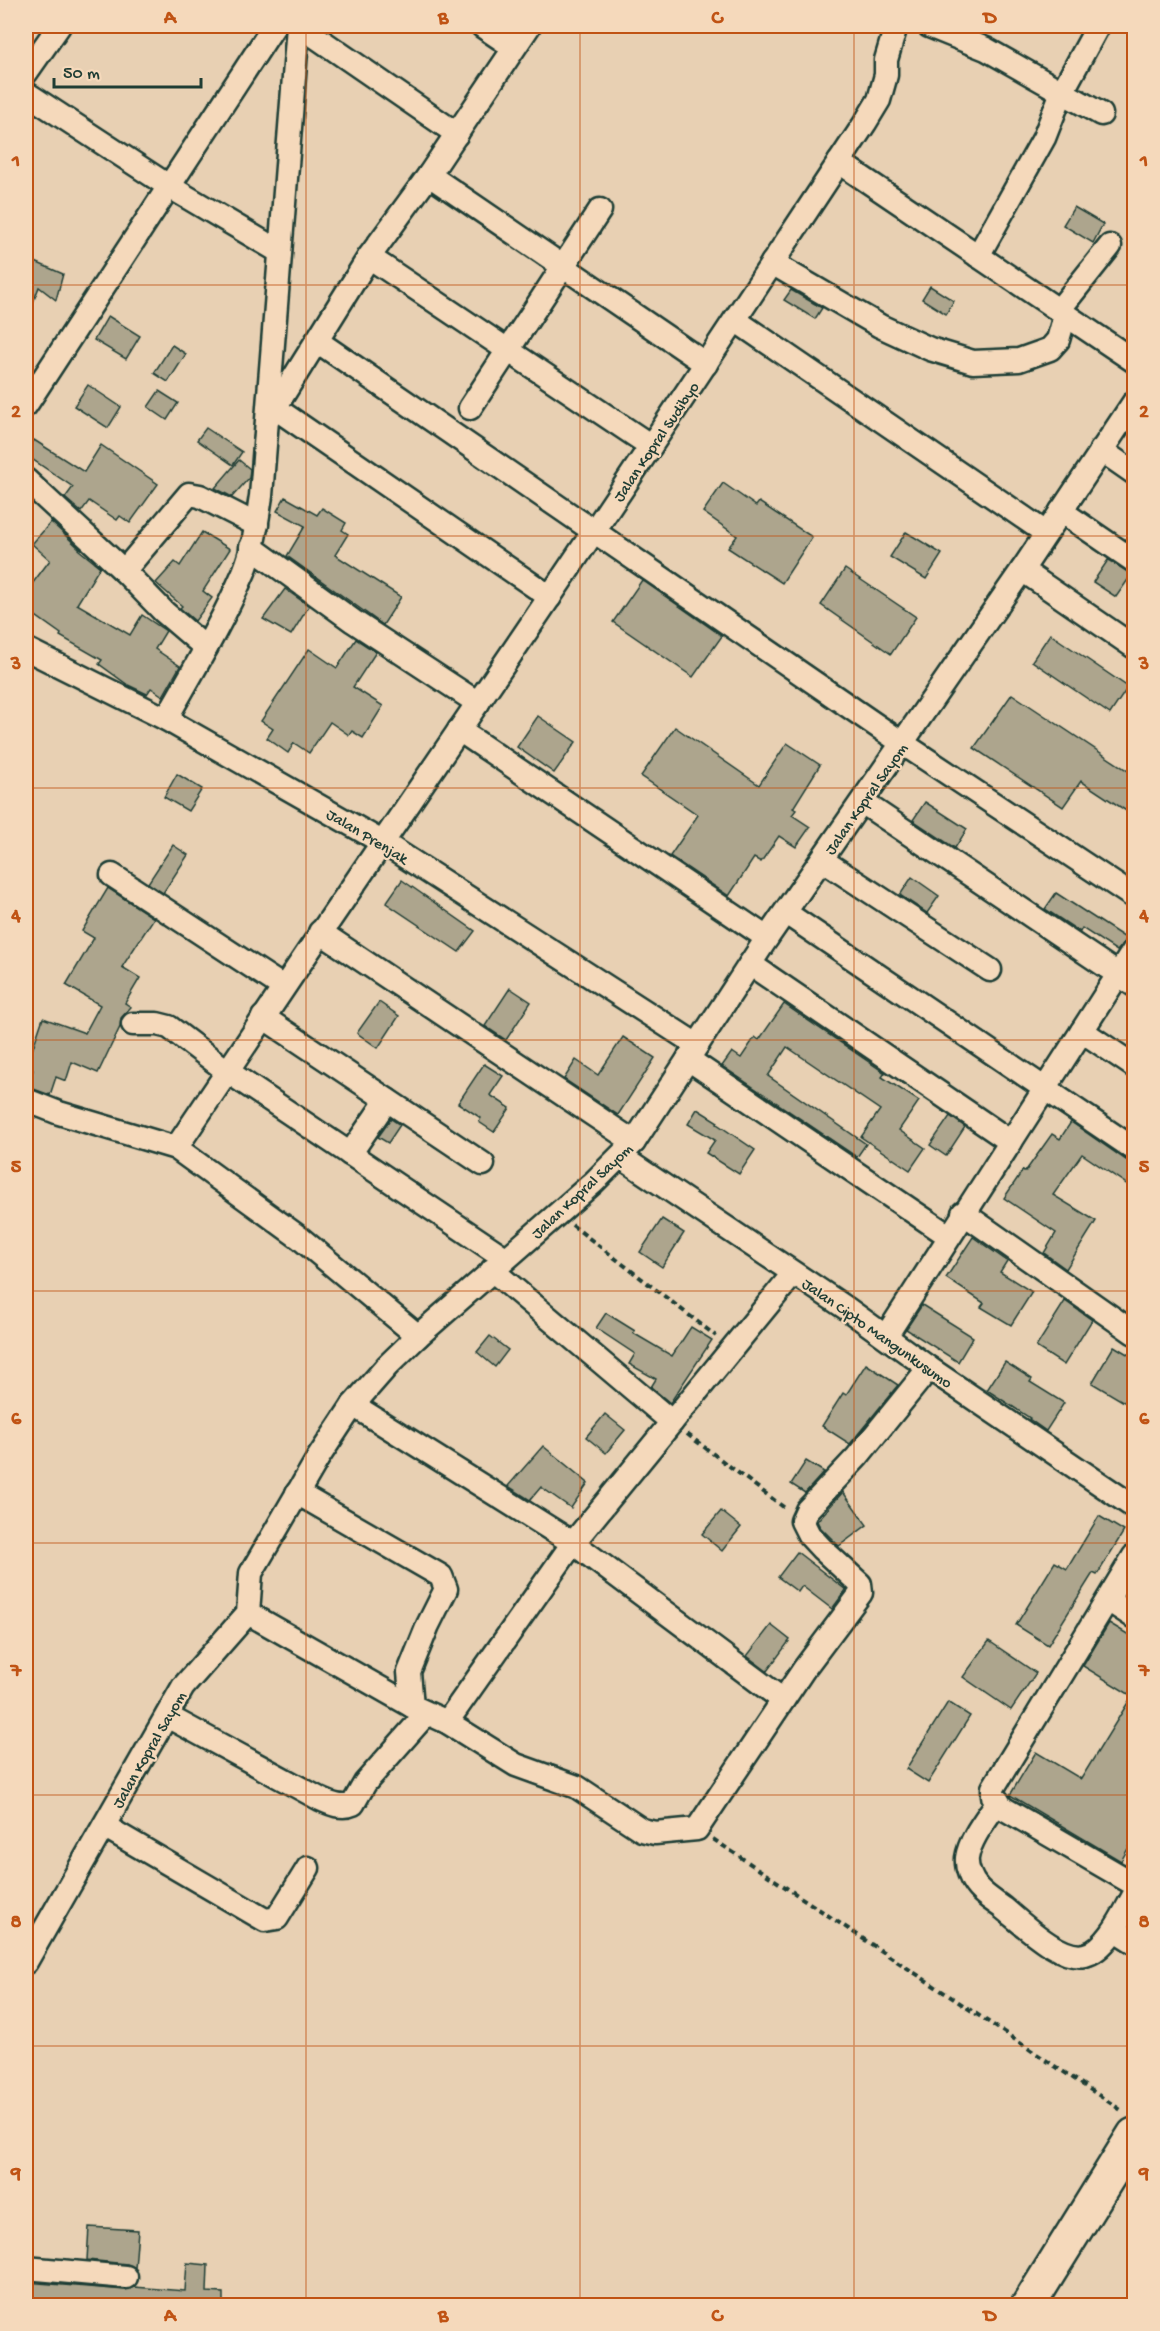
<svg xmlns="http://www.w3.org/2000/svg" width="1160" height="2331" viewBox="0 0 1160 2331" font-family="'Gochi Hand',sans-serif">
	<style>
		.building { fill: #ada58d; stroke: #1f3d34; stroke-width: 1.5 }
		.lines { fill: none; stroke-linecap: round; stroke-linejoin: round }
		.minor-casing { stroke: #1f3d34; stroke-width: 27 }
		.highway-casing { stroke: #1f3d34; stroke-width: 38 }
		.path { stroke: #1f3d34; stroke-width: 4; stroke-dasharray: 6 4.5; stroke-linecap: butt }
		.minor { stroke: #f5d9bb; stroke-width: 22 }
		.highway { stroke: #f5d9bb; stroke-width: 33 }
		.grid { fill: none; stroke: #c05314; stroke-width: 1.5; stroke-opacity: 0.55 }
		.labels { text-anchor: middle; stroke-width: 4.5; stroke-linejoin: round; paint-order: stroke }
		.street-label { font-size: 16px; fill: #1f3d34; stroke: #f5d9bb }
		.neatline { fill: none; stroke: #c05314; stroke-width: 2 }
		.grid-label { font-size: 20px; text-anchor: middle; font-weight: bold; fill: #c05314 }
	</style>
	<rect width="100%" height="100%" fill="#e8d0b3"/>
	<filter id="ink" filterUnits="userSpaceOnUse"><feTurbulence type="fractalNoise" baseFrequency=".0167" numOctaves="2"/><feDisplacementMap in="SourceGraphic" scale="12" xChannelSelector="R" yChannelSelector="G"/><feConvolveMatrix kernelMatrix="1 2 1 2 8 2 1 2 1" color-interpolation-filters="sRGB"/></filter>
	<g filter="url(#ink)">
		<!-- building -->
		<g class="building">
			<polygon points="1074,207 1103,224 1093,243 1063,225"/>
			<polygon points="26,258 63,274 56,300 39,287 27,318"/>
			<polygon points="930,286 954,301 946,314 922,299"/>
			<polygon points="791,290 822,308 815,319 784,300"/>
			<polygon points="108,316 140,336 126,359 94,340"/>
			<polygon points="172,345 186,354 168,382 154,373"/>
			<polygon points="88,385 121,407 108,428 74,406"/>
			<polygon points="159,391 178,403 167,420 148,407"/>
			<polygon points="206,428 242,452 233,465 197,440"/>
			<polygon points="34,440 84,472 101,445 158,484 130,523 120,516 117,520 89,501 81,512 65,498 73,487 26,455 26,452"/>
			<polygon points="239,460 250,469 249,478 232,497 215,488"/>
			<polygon points="723,483 756,506 759,502 812,537 782,583 728,548 737,536 703,512"/>
			<polygon points="285,497 317,515 322,508 346,523 342,530 348,534 335,555 401,597 383,625 287,556 305,526 277,511"/>
			<polygon points="51,522 80,549 79,550 100,567 77,604 130,635 142,615 166,631 155,649 180,666 163,696 151,688 147,694 128,685 99,664 102,660 60,636 61,634 26,609 26,592 50,560 32,544"/>
			<polygon points="202,532 230,549 203,591 212,598 195,621 180,608 182,606 156,583 175,562 180,566"/>
			<polygon points="906,532 942,554 926,579 890,557"/>
			<polygon points="1108,560 1132,574 1116,597 1093,582"/>
			<polygon points="845,569 916,617 891,654 821,605"/>
			<polygon points="642,580 722,636 693,677 613,622"/>
			<polygon points="285,589 309,606 291,635 263,619"/>
			<polygon points="1050,634 1128,687 1110,714 1032,661"/>
			<polygon points="356,639 376,652 353,687 383,706 363,738 352,731 349,735 330,722 309,753 294,743 288,753 267,738 273,729 261,721 309,649 337,668"/>
			<polygon points="1012,694 1134,775 1134,816 1081,781 1063,807 974,748"/>
			<polygon points="538,716 576,742 554,773 517,747"/>
			<polygon points="675,727 759,785 787,743 820,765 793,808 796,810 792,815 810,827 796,847 779,836 761,862 754,858 729,896 670,856 698,815 641,776"/>
			<polygon points="177,774 202,789 188,811 164,797"/>
			<polygon points="925,802 967,829 955,848 913,820"/>
			<polygon points="173,845 188,855 163,893 148,883"/>
			<polygon points="912,877 939,896 927,913 900,895"/>
			<polygon points="402,880 475,931 459,952 386,903"/>
			<polygon points="108,888 154,918 122,967 140,978 125,1003 131,1007 121,1018 120,1027 98,1073 72,1062 66,1081 56,1077 50,1095 28,1087 33,1070 26,1068 43,1018 85,1033 100,1005 66,985 94,938 82,931"/>
			<polygon points="1056,893 1127,939 1117,951 1082,928 1080,932 1045,909"/>
			<polygon points="510,988 531,1002 506,1040 485,1026"/>
			<polygon points="379,1002 399,1016 378,1048 357,1033"/>
			<polygon points="784,1004 885,1073 882,1077 919,1101 899,1130 925,1148 910,1170 861,1137 880,1110 787,1047 768,1076 866,1144 857,1157 722,1066 732,1052 741,1058 755,1037 759,1040"/>
			<polygon points="623,1037 655,1058 618,1115 564,1079 576,1060 598,1075"/>
			<polygon points="484,1064 503,1076 490,1095 510,1108 494,1132 479,1122 481,1118 458,1103"/>
			<polygon points="697,1109 718,1122 717,1124 755,1150 739,1174 706,1153 715,1140 688,1124"/>
			<polygon points="950,1116 965,1127 946,1156 930,1145"/>
			<polygon points="391,1119 400,1125 388,1143 378,1137"/>
			<polygon points="1071,1122 1126,1160 1134,1162 1134,1189 1082,1154 1053,1195 1096,1221 1066,1269 1044,1253 1056,1233 1004,1198 1023,1170 1025,1172 1052,1134 1060,1139"/>
			<polygon points="662,1219 684,1233 662,1267 640,1252"/>
			<polygon points="973,1237 1007,1261 1000,1272 1032,1292 1011,1325 981,1307 984,1303 946,1278"/>
			<polygon points="1065,1301 1092,1320 1064,1365 1036,1347"/>
			<polygon points="922,1305 973,1337 958,1362 906,1329"/>
			<polygon points="606,1313 635,1331 633,1333 672,1356 691,1327 712,1340 670,1403 651,1387 656,1379 629,1364 635,1354 596,1328"/>
			<polygon points="490,1336 508,1350 495,1367 477,1352"/>
			<polygon points="1114,1346 1134,1358 1134,1408 1092,1383"/>
			<polygon points="1005,1362 1032,1379 1030,1382 1064,1403 1046,1431 1029,1419 1030,1418 987,1390"/>
			<polygon points="866,1364 898,1385 850,1444 822,1426 843,1393 846,1395"/>
			<polygon points="605,1414 625,1430 606,1453 586,1437"/>
			<polygon points="543,1446 588,1483 571,1508 541,1487 530,1500 508,1486"/>
			<polygon points="806,1461 824,1472 805,1493 791,1484"/>
			<polygon points="843,1492 867,1525 839,1546 820,1527 817,1521"/>
			<polygon points="721,1511 741,1527 722,1551 702,1534"/>
			<polygon points="1099,1516 1124,1531 1097,1575 1093,1573 1048,1645 1016,1625 1055,1562 1067,1569"/>
			<polygon points="797,1552 846,1590 832,1609 802,1586 798,1592 778,1577"/>
			<polygon points="1109,1623 1134,1638 1134,1838 1121,1861 1010,1795 1036,1752 1081,1779 1132,1696 1083,1666"/>
			<polygon points="771,1625 790,1640 767,1671 747,1656"/>
			<polygon points="989,1641 1036,1673 1011,1710 963,1677"/>
			<polygon points="948,1702 970,1716 928,1783 906,1769"/>
			<polygon points="89,2227 138,2230 135,2268 127,2264 87,2260"/>
			<polygon points="187,2263 208,2265 207,2292 223,2293 223,2306 26,2306 26,2282 125,2290 134,2287 185,2291"/>
		</g>
		<g class="lines">
			<!-- minor casing -->
			<g class="minor-casing">
				<g id="minor">
					<polyline points="300,26 457,134"/>
					<polyline points="482,26 513,47"/>
					<polyline points="929,26 986,49 1101,114"/>
					<polyline points="26,73 59,26"/>
					<polyline points="26,93 170,187 280,252"/>
					<polyline points="839,162 1134,361"/>
					<polyline points="429,175 706,364"/>
					<polyline points="978,256 1044,138 1062,92 1098,26"/>
					<polyline points="369,257 651,446"/>
					<polyline points="772,263 880,326 930,349 973,362 1019,360 1050,349 1058,340 1065,315"/>
					<polyline points="1059,310 1110,246"/>
					<polyline points="735,320 1046,533"/>
					<polyline points="317,341 902,743 1134,897"/>
					<polyline points="26,405 274,26"/>
					<polyline points="275,408 550,597"/>
					<polyline points="470,408 600,210"/>
					<polyline points="268,419 369,257 429,175 529,26"/>
					<polyline points="1101,450 1134,473"/>
					<polyline points="26,480 124,571 164,612 206,648"/>
					<polyline points="1061,511 1134,561"/>
					<polyline points="251,547 353,621 478,703"/>
					<polyline points="1022,570 1134,647"/>
					<polyline points="124,571 189,494 200,496 257,525"/>
					<polyline points="26,649 166,719 382,842 697,1045"/>
					<path d="M166,719C193,671 222,623 244,572C254,548 257,521 261,496L298,26"/>
					<polyline points="459,730 767,938"/>
					<polyline points="862,802 1134,985"/>
					<polyline points="822,860 990,970"/>
					<polyline points="112,875 283,987"/>
					<polyline points="786,913 1134,1149"/>
					<polyline points="320,932 634,1142"/>
					<polyline points="750,964 1011,1142"/>
					<polyline points="263,1017 483,1164"/>
					<polyline points="133,1024 157,1024 169,1027 227,1071 505,1258"/>
					<polyline points="1082,1031 1134,1066"/>
					<polyline points="688,1059 949,1236"/>
					<polyline points="26,1100 59,1113 176,1148"/>
					<polyline points="350,1154 387,1100"/>
					<polyline points="621,1157 846,1308 929,1368 1134,1507"/>
					<polyline points="963,1213 1134,1333"/>
					<polyline points="492,1270 672,1422"/>
					<path d="M418,1336L300,1238L176,1148C276,998 377,850 479,701C610,510 737,316 865,123L879,100L886,75V60L896,26"/>
					<polyline points="886,1336 1134,950"/>
					<polyline points="353,1405 573,1543 783,1700"/>
					<polyline points="297,1493 441,1576 446,1589 428,1625 409,1672 412,1706"/>
					<polyline points="1134,1556 993,1788 993,1796 1003,1808 1134,1884"/>
					<polyline points="1108,1600 1134,1617"/>
					<polyline points="248,1613 412,1706 447,1722 516,1765 577,1787 642,1830 655,1833 697,1829 804,1669 861,1593 860,1584 822,1549 809,1535 802,1521 807,1510 857,1457 929,1368"/>
					<path d="M167,1716L320,1799C331,1804 342,1809 353,1804L365,1783L426,1714"/>
					<polyline points="447,1722 573,1543 793,1274"/>
					<path d="M998,1801C987,1818 970,1838 967,1858C966,1868 971,1880 978,1888C985,1896 995,1902 1003,1908C1022,1923 1060,1961 1085,1955C1107,1950 1124,1913 1134,1895"/>
					<polyline points="104,1826 265,1920 277,1918 308,1868"/>
					<polyline points="1115,1930 1134,1942"/>
					<polyline points="26,1962 183,1687 248,1613 251,1573 318,1458 353,1405 388,1365 418,1336 594,1182 634,1142 767,938 1022,570 1134,402"/>
					<polyline points="26,2268 126,2277"/>
				</g>
			</g>
			<!-- highway casing -->
			<g class="highway-casing">
				<polyline id="highway" points="1028,2306 1134,2135"/>
			</g>
			<!-- path -->
			<g class="path">
				<polyline points="572,1225 716,1336"/>
				<polyline points="687,1434 786,1509"/>
				<polyline points="713,1839 1124,2112"/>
			</g>
			<!-- minor -->
			<use href="#minor" class="minor"/>
			<!-- highway -->
			<use href="#highway" class="highway"/>
		</g>
	</g>
	<!-- grid -->
	<path class="grid" d="M306,26V2306M580,26V2306M854,26V2306M26,285H1134M26,536H1134M26,788H1134M26,1040H1134M26,1291H1134M26,1543H1134M26,1795H1134M26,2046H1134"/>
	<g class="labels">
		<!-- street labels -->
		<g class="street-label">
			<text transform="translate(655 441) rotate(-56)" y="6">Jalan Kopral Sudibyo</text>
			<text transform="translate(865 798) rotate(-55)" y="6">Jalan Kopral Sayom</text>
			<text transform="translate(368 835) rotate(31)" y="6">Jalan Prenjak</text>
			<text transform="translate(581 1190) rotate(-43)" y="6">Jalan Kopral Sayom</text>
			<text transform="translate(878 1332) rotate(35)" y="6">Jalan Cipto Mangunkusumo</text>
			<text transform="translate(148 1749) rotate(-60)" y="6">Jalan Kopral Sayom</text>
		</g>
	</g>
	<!-- margin -->
	<rect width="1160" height="2331" fill="none" stroke="#f5d9bb" stroke-width="66"/>
	<!-- scale -->
	<path d="M54 78v9h147v-9" fill="none" stroke="#1f3d34" stroke-width="3"/>
	<text x="63" y="78" font-size="18" fill="#1f3d34" stroke="#f5d9bb" stroke-width="4.5" paint-order="stroke">50 m</text>
	<rect x="33" y="33" width="1094" height="2265" class="neatline"/>
	<g class="grid-label">
		<text x="170" y="23">A</text>
		<text x="443" y="23">B</text>
		<text x="717" y="23">C</text>
		<text x="990" y="23">D</text>
		<text x="16" y="166">1</text>
		<text x="1144" y="166">1</text>
		<text x="16" y="417">2</text>
		<text x="1144" y="417">2</text>
		<text x="16" y="669">3</text>
		<text x="1144" y="669">3</text>
		<text x="16" y="921">4</text>
		<text x="1144" y="921">4</text>
		<text x="16" y="1172">5</text>
		<text x="1144" y="1172">5</text>
		<text x="16" y="1424">6</text>
		<text x="1144" y="1424">6</text>
		<text x="16" y="1676">7</text>
		<text x="1144" y="1676">7</text>
		<text x="16" y="1927">8</text>
		<text x="1144" y="1927">8</text>
		<text x="16" y="2179">9</text>
		<text x="1144" y="2179">9</text>
		<text x="170" y="2321">A</text>
		<text x="443" y="2321">B</text>
		<text x="717" y="2321">C</text>
		<text x="990" y="2321">D</text>
	</g>
</svg>
